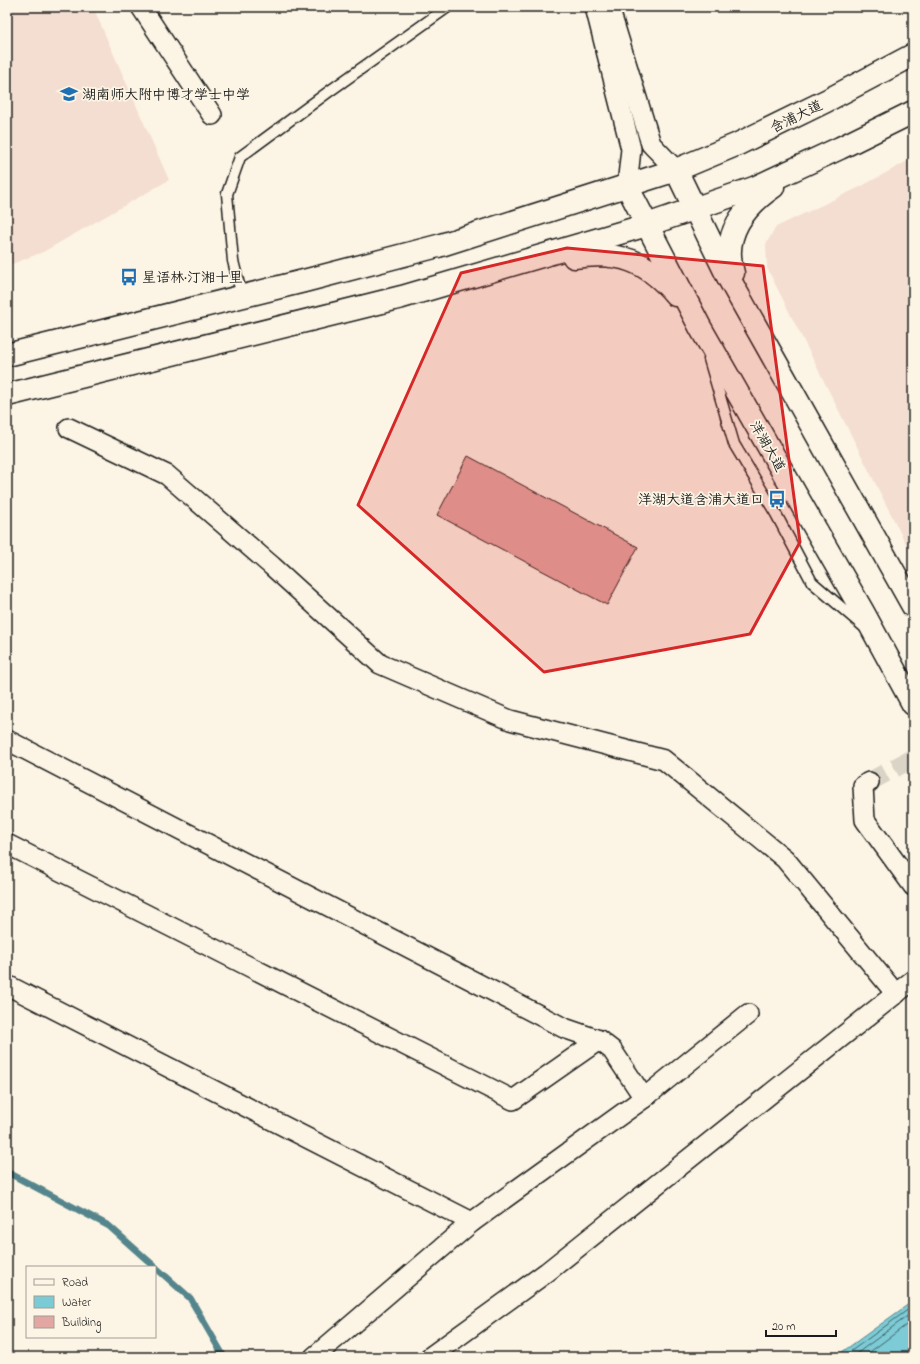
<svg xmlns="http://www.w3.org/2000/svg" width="920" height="1364" viewBox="0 0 920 1364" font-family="'Indie Flower','LXGW WenKai TC',sans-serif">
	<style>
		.built { fill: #f4ded1 }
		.water { fill: #7bcbd6; stroke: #55858c }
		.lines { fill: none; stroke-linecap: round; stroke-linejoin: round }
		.shore { stroke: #426266; stroke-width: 1 }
		.stream { stroke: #55858c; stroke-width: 7 }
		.building { fill: #e2a7a2; stroke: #1c1c1c }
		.minor-tunnel { stroke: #dad4c7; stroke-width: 19; stroke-dasharray: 19 10; stroke-linecap: butt }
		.service-casing { stroke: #1c1c1c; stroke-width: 13 }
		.minor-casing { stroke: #1c1c1c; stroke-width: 22 }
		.primary-casing { stroke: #1c1c1c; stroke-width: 25 }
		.service { stroke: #fcf5e5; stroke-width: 10 }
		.minor { stroke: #fcf5e5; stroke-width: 19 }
		.primary { stroke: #fcf5e5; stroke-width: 22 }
		.marked { fill: #d62828; fill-opacity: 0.2; stroke: #d62828; stroke-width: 3; stroke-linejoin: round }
		.labels { text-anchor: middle; stroke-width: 3.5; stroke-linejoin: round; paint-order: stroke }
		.poi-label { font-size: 14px; fill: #1c1c1c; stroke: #fcf5e5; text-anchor: start }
		.street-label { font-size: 14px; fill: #1c1c1c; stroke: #fcf5e5 }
	</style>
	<rect width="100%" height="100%" fill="#fcf5e5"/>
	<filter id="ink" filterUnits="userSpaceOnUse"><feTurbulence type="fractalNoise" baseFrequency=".025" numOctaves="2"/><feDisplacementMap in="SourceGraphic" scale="8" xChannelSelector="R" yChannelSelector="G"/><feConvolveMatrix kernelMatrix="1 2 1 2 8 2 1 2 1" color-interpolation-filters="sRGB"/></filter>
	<g filter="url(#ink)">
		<!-- built -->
		<g class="built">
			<polygon points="7,7 93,7 169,180 43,252 7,266"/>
			<polygon points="913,158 913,558 767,268 766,244 776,227 862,186"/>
		</g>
		<!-- water -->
		<polygon class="water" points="913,1301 913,1357 835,1357"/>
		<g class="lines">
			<!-- shore -->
			<g class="shore">
				<polyline points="843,1357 913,1306"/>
				<polyline points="852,1357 913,1312"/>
				<polyline points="863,1357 913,1320"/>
			</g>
			<!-- stream -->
			<polyline class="stream" points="7,1172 109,1226 190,1298 224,1357"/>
		</g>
		<!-- building -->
		<polygon class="building" points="468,456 638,547 607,605 437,515"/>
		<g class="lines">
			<!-- minor-tunnel -->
			<polyline class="minor-tunnel" points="869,782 913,758"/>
			<!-- service casing -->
			<g class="service-casing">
				<g id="service">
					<polyline points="242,296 233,261 227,194 240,157 331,90 448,7"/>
					<polyline points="709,359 734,444 776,514 812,582 863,626"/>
				</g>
			</g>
			<!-- minor casing -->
			<g class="minor-casing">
				<g id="minor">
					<polyline points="141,7 212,115"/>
					<polyline points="595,7 631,149 627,186"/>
					<polyline points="609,7 651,144 676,170"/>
					<polyline points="69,428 167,475 272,566 380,664 510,720 664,760 785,859 896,994"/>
					<polyline points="7,740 564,1028 599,1040 612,1050 644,1098"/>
					<polyline points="869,782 863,786 865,820 913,886"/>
					<polyline points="7,844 513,1100 599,1040"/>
					<polyline points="7,985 472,1222"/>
					<polyline points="314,1357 472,1222 644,1098 748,1014"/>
					<polyline points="430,1357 547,1272 913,980"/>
				</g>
			</g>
			<!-- primary casing -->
			<g class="primary-casing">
				<g id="primary">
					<polyline points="676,170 728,277 913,606"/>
					<polyline points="627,186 700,327 863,612 913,704"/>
					<path d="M574,257C620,251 646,260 676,295"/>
					<path d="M733,273C721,235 744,207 773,187"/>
					<polyline points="7,355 304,281 438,246 676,170 738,144 826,101 913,55"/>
					<polyline points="7,395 402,297 647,225 754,188 840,148 913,112"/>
				</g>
			</g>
			<!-- service -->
			<use href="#service" class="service"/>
			<!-- minor -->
			<use href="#minor" class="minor"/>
			<!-- primary -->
			<use href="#primary" class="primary"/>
		</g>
	</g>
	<!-- marked area -->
	<path class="marked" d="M567,248L763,266L800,542L750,634L544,672L358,505L461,273Z"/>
	<!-- icons -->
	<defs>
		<g id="school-bare" transform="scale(1.38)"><path d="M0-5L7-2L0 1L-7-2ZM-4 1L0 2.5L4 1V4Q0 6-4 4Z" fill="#1f6fb2" stroke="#fcf5e5" stroke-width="2.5" paint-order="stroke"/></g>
		<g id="bus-bare" transform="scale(1.38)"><path d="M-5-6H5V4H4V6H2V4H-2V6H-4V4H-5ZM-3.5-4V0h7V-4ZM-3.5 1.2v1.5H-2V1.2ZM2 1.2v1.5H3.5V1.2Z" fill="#1f6fb2" stroke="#fcf5e5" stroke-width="2.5" paint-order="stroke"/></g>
	</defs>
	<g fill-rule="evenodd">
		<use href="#school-bare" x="69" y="94"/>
		<use href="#bus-bare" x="129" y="277"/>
		<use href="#bus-bare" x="777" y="499"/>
	</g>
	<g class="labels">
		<!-- poi labels -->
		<g class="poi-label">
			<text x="82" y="99">湖南师大附中博才学士中学</text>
			<text x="142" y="282">星语林·汀湘十里</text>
			<text x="764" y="504" text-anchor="end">洋湖大道含浦大道口</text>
		</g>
		<!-- street labels -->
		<g class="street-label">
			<text transform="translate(796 116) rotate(-26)" y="5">含浦大道</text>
			<text transform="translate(768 446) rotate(60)" y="5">洋湖大道</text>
		</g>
	</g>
	<!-- margin -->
	<rect width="920" height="1364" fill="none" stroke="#fcf5e5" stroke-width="24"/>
	<rect x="12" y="12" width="896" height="1340" fill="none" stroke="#1c1c1c" stroke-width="1.5" filter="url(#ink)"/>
	<!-- legend -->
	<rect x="26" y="1266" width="130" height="72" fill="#fcf5e5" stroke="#a29e95"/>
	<rect x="34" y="1279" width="20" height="6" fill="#fcf5e5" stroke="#a29e95"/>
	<text x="62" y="1286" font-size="12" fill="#1c1c1c">Road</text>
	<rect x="34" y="1296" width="20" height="12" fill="#7bcbd6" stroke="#a29e95"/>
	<text x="62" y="1306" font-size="12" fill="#1c1c1c">Water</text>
	<rect x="34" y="1316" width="20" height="12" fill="#e2a7a2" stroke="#a29e95"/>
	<text x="62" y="1326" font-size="12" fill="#1c1c1c">Building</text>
	<!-- scale -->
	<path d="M766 1330v6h70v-6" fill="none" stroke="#1c1c1c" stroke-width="2"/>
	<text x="772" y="1330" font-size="12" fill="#1c1c1c" stroke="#fcf5e5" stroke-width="3" paint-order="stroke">20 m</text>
</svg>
